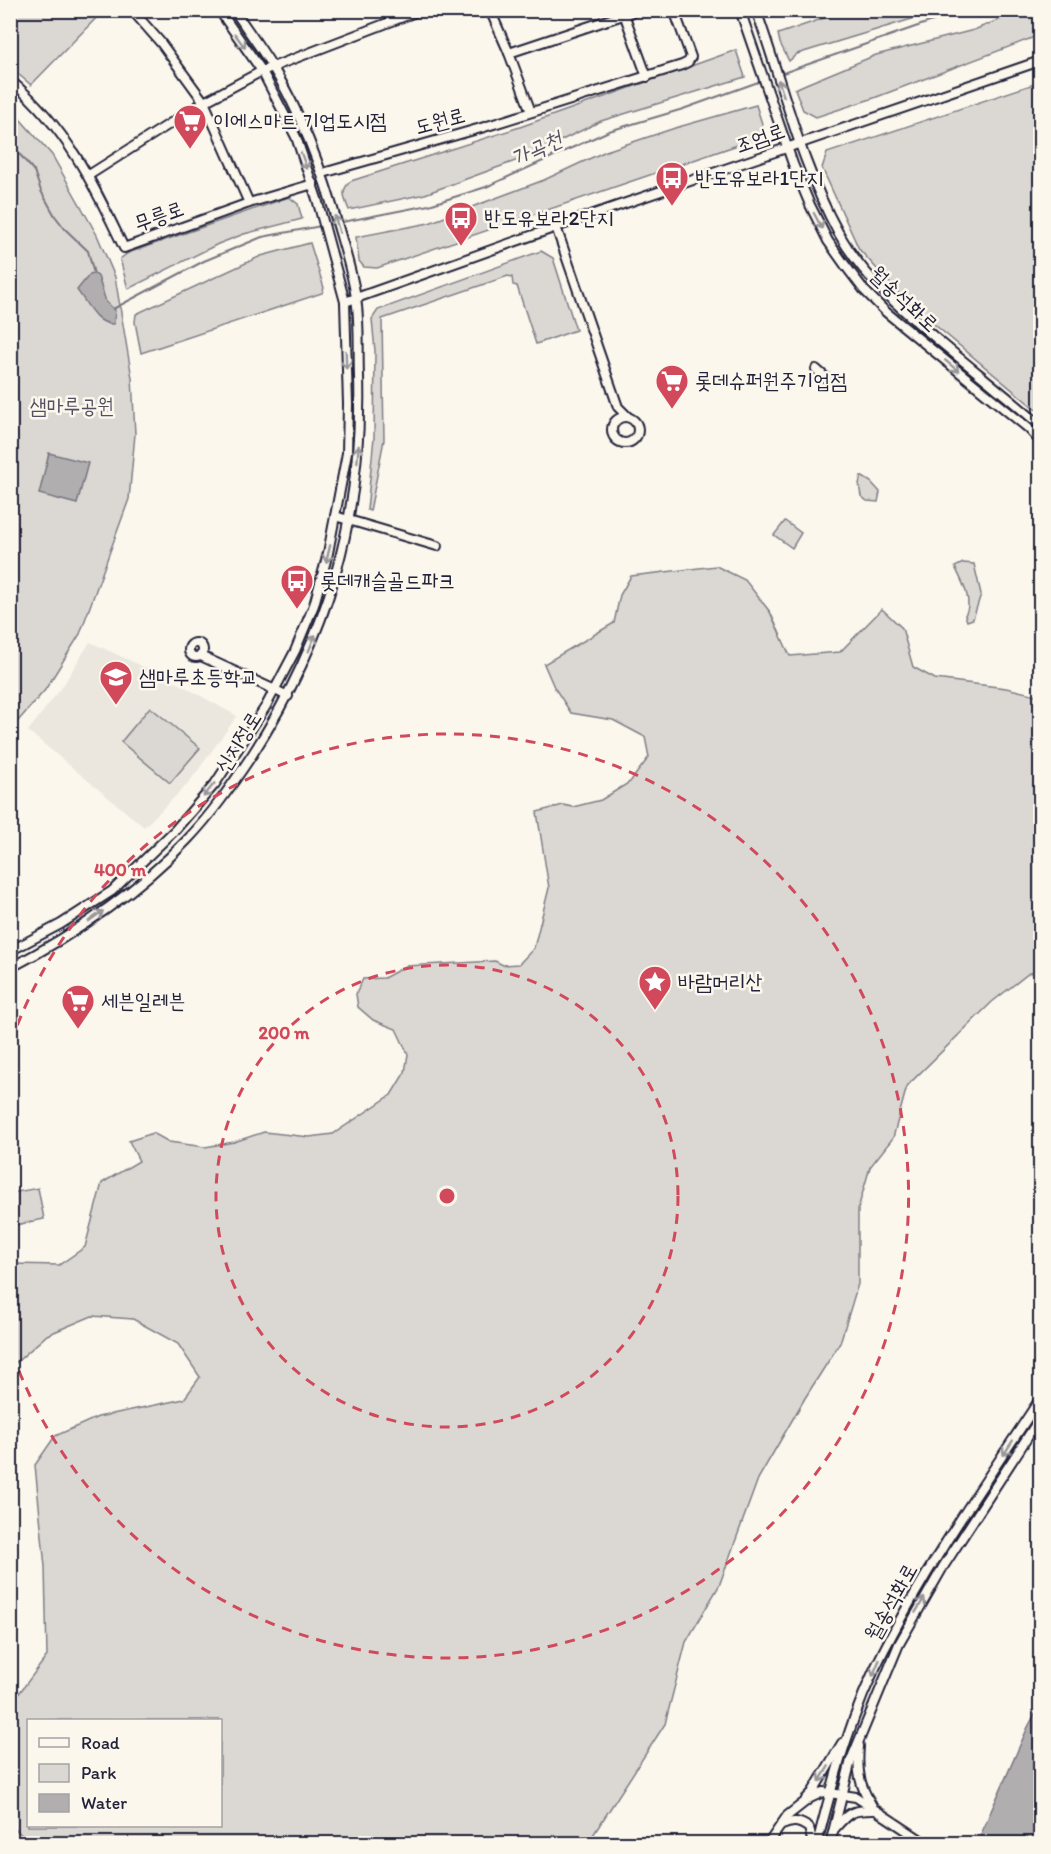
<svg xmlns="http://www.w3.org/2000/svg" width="1051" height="1854" viewBox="0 0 1051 1854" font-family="Itim,'Poor Story',sans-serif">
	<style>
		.built { fill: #ebe7df }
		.green { fill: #dbd8d3; stroke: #7e7d87; stroke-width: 1.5; fill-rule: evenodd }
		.water { fill: #b1aeb0; stroke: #787681; stroke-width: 1.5 }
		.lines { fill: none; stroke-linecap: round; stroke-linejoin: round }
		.stream { stroke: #787681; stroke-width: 2 }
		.minor-casing { stroke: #22223b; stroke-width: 12 }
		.minor { stroke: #fbf7ec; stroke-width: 8 }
		.oneway { stroke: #99979c }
		.ring { fill: none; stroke: #d1495b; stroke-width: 3; stroke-dasharray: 10 8 }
		.labels { text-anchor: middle; stroke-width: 5; stroke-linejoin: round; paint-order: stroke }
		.poi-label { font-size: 21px; fill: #22223b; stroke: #fbf7ec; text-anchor: start }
		.street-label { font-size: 21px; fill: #22223b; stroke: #fbf7ec }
		.park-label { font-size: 21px; fill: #505061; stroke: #fbf7ec }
		.water-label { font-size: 22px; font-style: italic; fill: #545364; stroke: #fbf7ec }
		.centre { fill: #d1495b; stroke: #fbf7ec; stroke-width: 3 }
		.ring-label { font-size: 18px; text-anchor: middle; font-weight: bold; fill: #d1495b; stroke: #fbf7ec; stroke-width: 5; stroke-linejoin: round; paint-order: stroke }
	</style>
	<rect width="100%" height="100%" fill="#fbf7ec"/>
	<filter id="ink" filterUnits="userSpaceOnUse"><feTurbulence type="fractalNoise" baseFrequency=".0167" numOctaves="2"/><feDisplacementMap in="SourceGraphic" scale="12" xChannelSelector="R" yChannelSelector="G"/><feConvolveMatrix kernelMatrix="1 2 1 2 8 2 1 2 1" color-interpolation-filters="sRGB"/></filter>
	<g filter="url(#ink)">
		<!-- built -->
		<polygon class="built" points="90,642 174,681 237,716 188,784 144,827 28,731 62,687"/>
		<!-- green -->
		<g class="green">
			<polygon points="15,10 103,10 103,11 31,85 11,68 11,16"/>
			<polygon points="845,11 845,10 938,11 797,54 789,61 780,43 778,34"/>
			<polygon points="1020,11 1040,11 1040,35 874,98 816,117 803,110 795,89 806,84 876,55 974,30"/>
			<path d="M736,50L745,77L601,121L529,156L425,194L349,210C344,198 340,190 351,181L520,127Z"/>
			<polygon points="1040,82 1040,413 904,299 859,249 822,168 827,153"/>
			<polygon points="756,105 764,130 758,138 377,268 364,267 359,261 356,237 429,223 544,180 606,151 675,128"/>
			<polygon points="11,109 52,155 97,235 115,277 132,378 135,434 129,499 80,634 45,690 11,729"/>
			<polygon points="289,197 298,204 302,219 244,234 218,244 128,289 120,259 128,253"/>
			<polygon points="310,243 324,288 322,293 141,353 135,322 136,314 261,256"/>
			<polygon points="541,251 553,258 576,330 536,344 517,286 513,285 512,277 508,276 382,319 384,440 370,511 367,510 374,437 375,351 372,319 378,310"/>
			<polygon points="861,476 871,482 880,492 878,502 867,501 861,496 859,484"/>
			<polygon points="785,521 801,533 792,548 774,535"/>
			<path d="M963,563L974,564L981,594L973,619L967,621L965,615C974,601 961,580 955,567Z"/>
			<path d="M716,566L745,580L770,612L790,656L840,652L882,609L902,628L913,667L935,679L1006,688L1040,696V972L1029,973L992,1002L907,1086L893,1138L870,1167L858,1209V1284L840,1343L805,1398L758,1479L719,1586L686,1642L665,1724L588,1843H29L11,1824V1704L47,1656L45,1567L35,1465L55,1436L98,1417L184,1399L200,1377L178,1344L133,1319L92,1316L47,1335L11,1367V1264L59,1265L85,1247L102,1183L139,1161L129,1141L153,1133L169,1142L205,1147L234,1142L264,1132L309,1137L333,1134L391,1095L405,1072L408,1054L396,1029L373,1020L358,1007L356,994L363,979L384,978L406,966L495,961L503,965L519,964L534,948L549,888L537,812L563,805L573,807L601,800L630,782L649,757L645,737L613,720L571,713L554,687L544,664L614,623L620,595L631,576ZM28,1720H220V1826H28Z"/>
			<polygon points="150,707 200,748 170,783 121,742"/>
			<polygon points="38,1188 44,1219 11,1226 11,1193"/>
		</g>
		<!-- water -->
		<g class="water">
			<path d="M93,273L98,276L106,302L115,310L114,324C96,325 87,303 77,290L90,274Z"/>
			<polygon points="49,453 88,463 77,504 39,494"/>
			<polygon points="1040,1705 1040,1843 977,1843 1028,1727"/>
		</g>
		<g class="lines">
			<!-- stream -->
			<g class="stream">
				<polyline points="780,74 964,10"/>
				<polyline points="10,143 34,171 41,191 55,216 65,229 88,251 94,274"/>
				<polyline points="327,225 429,205 486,187 609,131 683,109 761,81"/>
				<polyline points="113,309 204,261 262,237 321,226"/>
			</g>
			<!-- minor casing -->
			<g class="minor-casing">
				<g id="minor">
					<polyline points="132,10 161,43 204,102 249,203"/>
					<polyline points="490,10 509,53 531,112"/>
					<polyline points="740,10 793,164 810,205 828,241 845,265 864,290 886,312 1028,428 1040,441"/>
					<path d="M756,10C783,84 800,163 838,232C865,281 908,315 950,350C980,375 1011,400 1040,425"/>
					<polyline points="623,11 647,77"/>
					<polyline points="509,53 638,10"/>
					<path d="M10,80C67,128 93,183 124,248L249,203L313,184"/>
					<polyline points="323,173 481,128 682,65 688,62 691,57 674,10"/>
					<polyline points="89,175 204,102 262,71 421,10"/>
					<polyline points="556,227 618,407 628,417"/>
					<polyline points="345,302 556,227 1040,61"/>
					<polyline points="816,369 834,385"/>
					<circle cx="625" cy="430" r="13"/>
					<polyline points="335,516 437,546"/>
					<circle cx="196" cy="650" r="7"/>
					<polyline points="201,656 288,696"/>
					<polyline points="10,951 61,924 112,891 175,830 215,784 266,706 295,651 314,605 328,553 347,453 348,404 345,302 317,199 296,137 262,71 219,10"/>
					<path d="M10,968C75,934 136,893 187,840C212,814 232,785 252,755C328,637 363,517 359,377C358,351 360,323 356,298C353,276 346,254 340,233C324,175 304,118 272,66C260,47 247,29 234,10"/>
					<path d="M859,1746C857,1772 859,1784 872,1806"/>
					<polyline points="806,1799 812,1793 842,1743"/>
					<path d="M782,1825C793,1820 799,1821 809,1828L813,1844"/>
					<path d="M835,1828C849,1812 852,1810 873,1810"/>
					<polyline points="768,1844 787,1816 810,1798 823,1792 856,1797 927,1844"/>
					<path d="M817,1844C834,1777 852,1711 884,1650C929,1562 986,1481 1040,1399"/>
					<polyline points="830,1844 851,1760 899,1644 943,1567 1040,1418"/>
				</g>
			</g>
			<!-- minor -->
			<use href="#minor" class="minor"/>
		</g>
		<!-- one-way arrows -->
		<defs><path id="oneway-shaft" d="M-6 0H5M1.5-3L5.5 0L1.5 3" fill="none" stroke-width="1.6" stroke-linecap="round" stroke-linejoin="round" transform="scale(1.5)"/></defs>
		<g class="oneway">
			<use href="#oneway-shaft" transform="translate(240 41) rotate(54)"/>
			<use href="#oneway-shaft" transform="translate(781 88) rotate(-108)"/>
			<use href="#oneway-shaft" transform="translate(304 161) rotate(70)"/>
			<use href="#oneway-shaft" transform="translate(818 221) rotate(62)"/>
			<use href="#oneway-shaft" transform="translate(337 224) rotate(-106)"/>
			<use href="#oneway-shaft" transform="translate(346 360) rotate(88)"/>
			<use href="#oneway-shaft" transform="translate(952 366) rotate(40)"/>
			<use href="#oneway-shaft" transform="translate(358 454) rotate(-85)"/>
			<use href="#oneway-shaft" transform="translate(328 554) rotate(104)"/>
			<use href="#oneway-shaft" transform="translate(312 643) rotate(-68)"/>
			<use href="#oneway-shaft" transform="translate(209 790) rotate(129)"/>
			<use href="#oneway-shaft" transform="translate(96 916) rotate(-36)"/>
			<use href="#oneway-shaft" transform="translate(1008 1448) rotate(123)"/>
			<use href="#oneway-shaft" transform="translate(920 1605) rotate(-59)"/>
			<use href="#oneway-shaft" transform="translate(876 1668) rotate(113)"/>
			<use href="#oneway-shaft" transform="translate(824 1774) rotate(121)"/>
		</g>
	</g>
	<!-- distance rings -->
	<g class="ring">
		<circle cx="447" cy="1196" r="231"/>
		<path d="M11 1042A462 462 0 1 1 11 1350"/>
	</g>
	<!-- icons -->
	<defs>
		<g id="supermarket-pin" transform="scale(1.725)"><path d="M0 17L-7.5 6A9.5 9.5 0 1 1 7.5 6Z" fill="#d1495b" stroke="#fbf7ec"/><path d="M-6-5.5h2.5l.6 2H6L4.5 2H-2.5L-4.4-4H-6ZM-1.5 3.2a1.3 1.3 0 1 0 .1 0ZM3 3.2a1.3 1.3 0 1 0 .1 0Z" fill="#fff"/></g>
		<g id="bus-pin" transform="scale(1.725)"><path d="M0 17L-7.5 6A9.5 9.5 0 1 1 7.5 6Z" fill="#d1495b" stroke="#fbf7ec"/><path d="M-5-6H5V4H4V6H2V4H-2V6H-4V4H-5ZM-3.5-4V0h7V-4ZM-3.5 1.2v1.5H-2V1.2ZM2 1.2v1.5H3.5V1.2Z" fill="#fff"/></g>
		<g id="school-pin" transform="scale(1.725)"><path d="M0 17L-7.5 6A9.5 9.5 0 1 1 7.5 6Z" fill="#d1495b" stroke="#fbf7ec"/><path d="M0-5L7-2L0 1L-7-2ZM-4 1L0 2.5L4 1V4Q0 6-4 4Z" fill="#fff"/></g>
		<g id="sight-pin" transform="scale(1.725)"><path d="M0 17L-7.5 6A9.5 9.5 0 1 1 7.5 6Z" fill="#d1495b" stroke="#fbf7ec"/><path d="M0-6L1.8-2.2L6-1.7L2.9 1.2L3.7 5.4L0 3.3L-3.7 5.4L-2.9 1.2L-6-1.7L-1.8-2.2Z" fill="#fff"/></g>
	</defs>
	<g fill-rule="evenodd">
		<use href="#supermarket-pin" x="190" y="121"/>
		<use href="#bus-pin" x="672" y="178"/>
		<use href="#bus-pin" x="461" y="218"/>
		<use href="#supermarket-pin" x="672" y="381"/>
		<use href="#bus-pin" x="297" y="581"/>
		<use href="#school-pin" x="116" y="677"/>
		<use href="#sight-pin" x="655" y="982"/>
		<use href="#supermarket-pin" x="78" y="1001"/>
	</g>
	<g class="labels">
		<!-- poi labels -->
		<g class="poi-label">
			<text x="213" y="128">이에스마트 기업도시점</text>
			<text x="695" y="185">반도유보라1단지</text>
			<text x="484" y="225">반도유보라2단지</text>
			<text x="695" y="388">롯데슈퍼원주기업점</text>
			<text x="320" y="588">롯데캐슬골드파크</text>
			<text x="139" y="684">샘마루초등학교</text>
			<text x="678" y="989">바람머리산</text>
			<text x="101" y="1008">세븐일레븐</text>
		</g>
		<!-- street labels -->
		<g class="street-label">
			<text transform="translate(440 121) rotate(-15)" y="7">도원로</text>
			<text transform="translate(760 138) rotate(-19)" y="7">조엄로</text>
			<text transform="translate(159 216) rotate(-20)" y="7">무릉로</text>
			<text transform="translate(904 299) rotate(43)" y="7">월송석화로</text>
			<text transform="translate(238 742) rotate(-58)" y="7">신지정로</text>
			<text transform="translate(891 1602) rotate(-61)" y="7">월송석화로</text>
		</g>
		<!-- park labels -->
		<g class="park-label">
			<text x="72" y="413">샘마루공원</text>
		</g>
		<!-- water labels -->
		<g class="water-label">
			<text transform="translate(536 148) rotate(-25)" y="8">가곡천</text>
		</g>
	</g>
	<circle cx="447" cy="1196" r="9" class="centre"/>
	<g class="ring-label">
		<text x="120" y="876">400 m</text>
		<text x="284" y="1039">200 m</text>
	</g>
	<!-- margin -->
	<rect width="1051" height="1854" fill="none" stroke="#fbf7ec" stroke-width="36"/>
	<rect x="18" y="18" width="1015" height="1818" fill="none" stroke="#22223b" stroke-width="2" filter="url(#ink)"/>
	<!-- legend -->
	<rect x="27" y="1719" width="195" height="108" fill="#fbf7ec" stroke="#a4a2a5" stroke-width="1.5"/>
	<rect x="39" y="1738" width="30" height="9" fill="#fbf7ec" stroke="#a4a2a5" stroke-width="1.5"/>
	<text x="81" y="1749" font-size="18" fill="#22223b">Road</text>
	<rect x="39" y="1764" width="30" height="18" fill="#dbd8d3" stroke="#a4a2a5" stroke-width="1.5"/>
	<text x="81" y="1779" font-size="18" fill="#22223b">Park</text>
	<rect x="39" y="1794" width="30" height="18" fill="#b1aeb0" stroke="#a4a2a5" stroke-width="1.5"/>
	<text x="81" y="1809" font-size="18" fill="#22223b">Water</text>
</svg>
